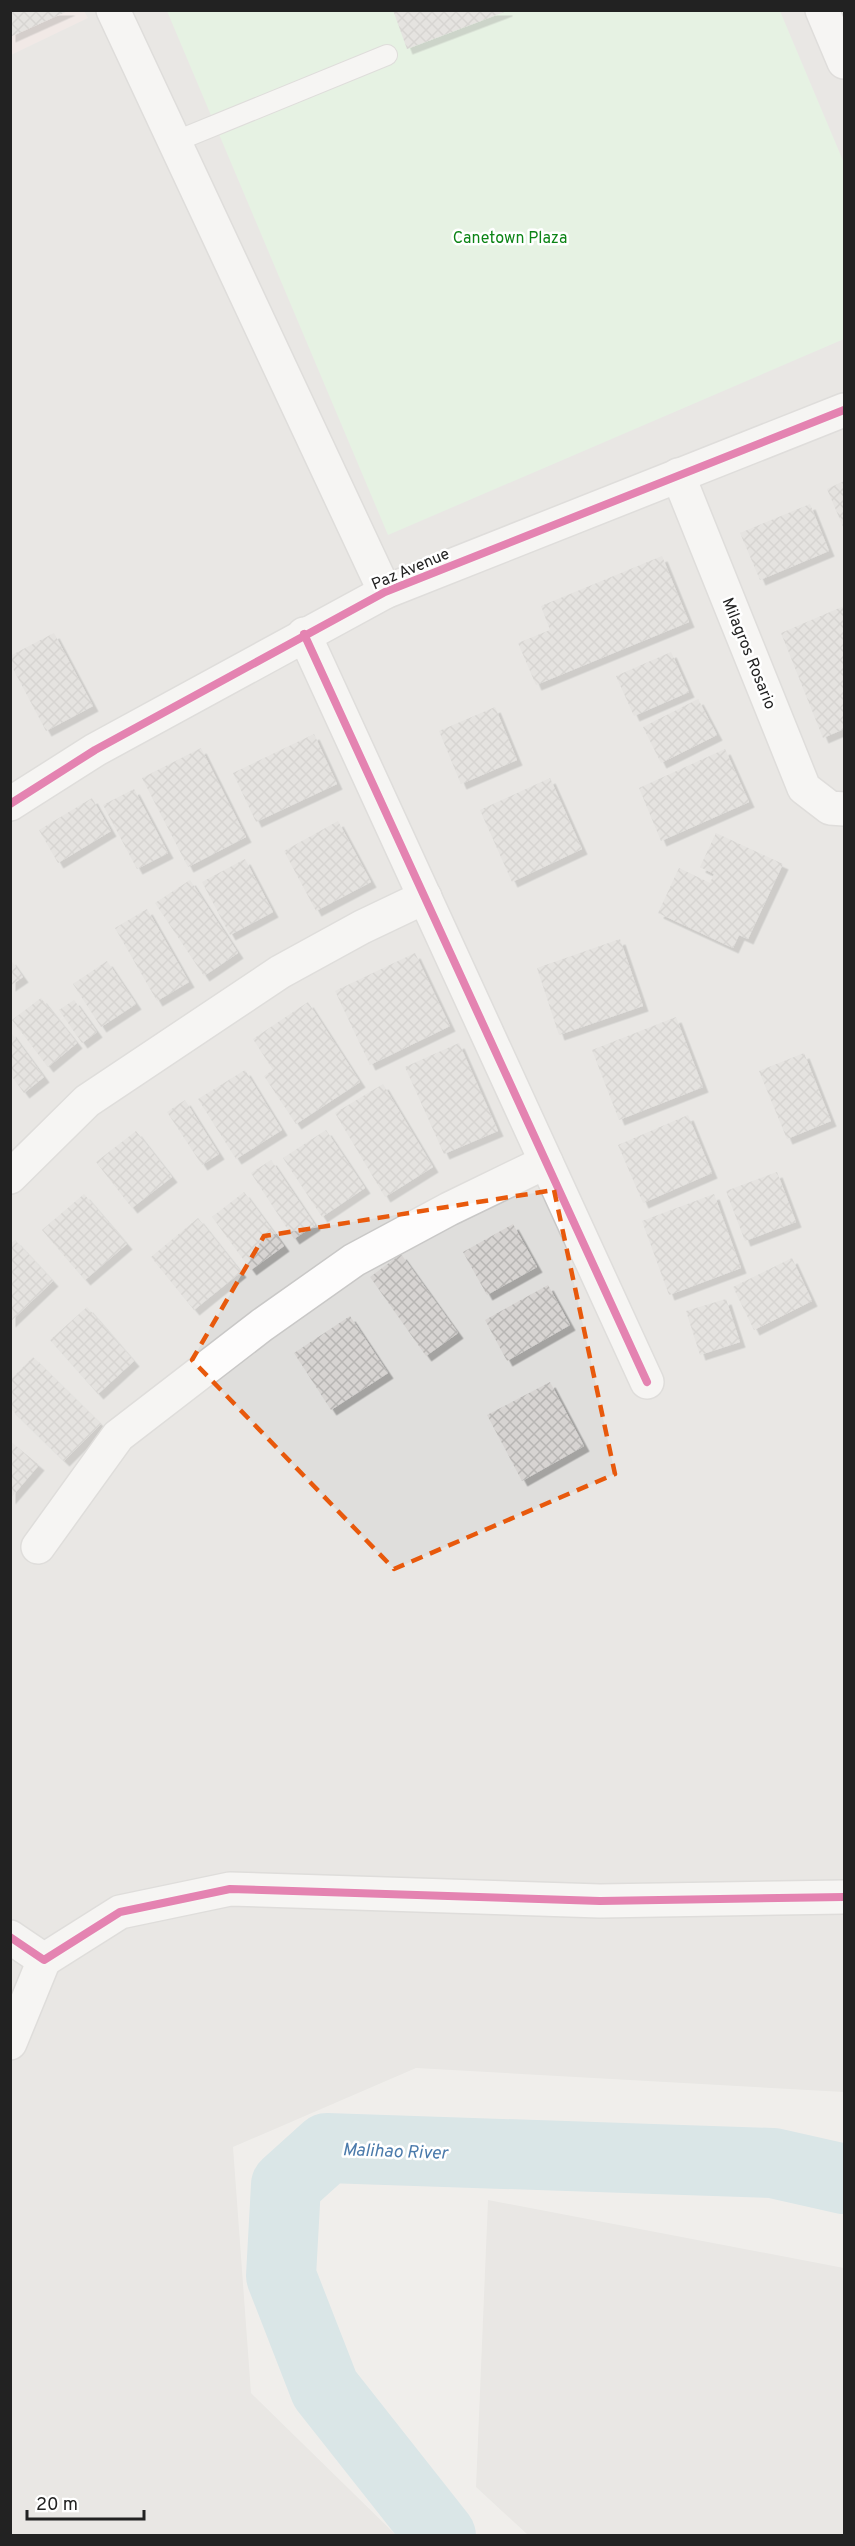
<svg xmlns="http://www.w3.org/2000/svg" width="855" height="2546" viewBox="0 0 855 2546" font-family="Overpass,sans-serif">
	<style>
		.residential { fill: #dfdedc }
		.commercial { fill: #f1e3e1 }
		.park { fill: #daf5da }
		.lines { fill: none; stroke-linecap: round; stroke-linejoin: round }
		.river { stroke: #bfdbe3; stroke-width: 70 }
		.building { fill: url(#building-cross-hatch); filter: url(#shadow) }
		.lane-casing { stroke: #c9c8c7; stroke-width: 22 }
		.street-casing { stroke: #c9c8c7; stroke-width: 36 }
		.lane { stroke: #fdfcfc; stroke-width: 20 }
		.street { stroke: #fdfcfc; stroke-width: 33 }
		.cycleway-casing { stroke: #fff; stroke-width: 11 }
		.cycleway { stroke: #d6006c; stroke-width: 8 }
		.marked { fill: none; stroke: #e8590c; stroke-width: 4.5; stroke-dasharray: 12 8; stroke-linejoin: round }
		.labels { text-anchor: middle; stroke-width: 5; stroke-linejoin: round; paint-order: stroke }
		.park-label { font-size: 16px; fill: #0c8416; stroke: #fff }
		.street-label { font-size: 16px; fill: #222; stroke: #fff }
		.water-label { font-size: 18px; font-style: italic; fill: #4a7aab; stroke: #fff }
	</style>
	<defs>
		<pattern id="building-cross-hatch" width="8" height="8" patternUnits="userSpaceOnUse" patternTransform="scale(1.5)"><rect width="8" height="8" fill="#d7d4d2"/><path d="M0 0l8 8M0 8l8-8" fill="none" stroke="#b8b6b4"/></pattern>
		<filter id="shadow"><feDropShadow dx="5.5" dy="5.5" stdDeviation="0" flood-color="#0004"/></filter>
	</defs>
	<rect width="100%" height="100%" fill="#f0eeeb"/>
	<!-- residential -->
	<g class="residential">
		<polygon points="11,11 844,11 844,2092 416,2068 233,2147 251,2393 396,2535 11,2536"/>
		<polygon points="488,2200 844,2268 844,2535 528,2535 476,2487"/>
	</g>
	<!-- commercial -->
	<polygon class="commercial" points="10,11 84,11 88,18 11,55"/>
	<!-- park -->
	<polygon class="park" points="167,11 780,11 844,163 844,339 388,535"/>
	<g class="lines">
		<!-- river -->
		<polyline class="river" points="441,2536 325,2389 281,2276 286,2185 327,2148 773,2163 844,2179"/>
	</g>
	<!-- building -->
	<g class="building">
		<polygon points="10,10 70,10 10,37"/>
		<polygon points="393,10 507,10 507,11 407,49"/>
		<polygon points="844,481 844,529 827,489"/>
		<polygon points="810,504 829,551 760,580 740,533"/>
		<polygon points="662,556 689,622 536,685 518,643 550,630 541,606"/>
		<polygon points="844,606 844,729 823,738 781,633"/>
		<polygon points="54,633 93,706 46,731 10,663 10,656"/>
		<polygon points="671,652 689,692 634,716 616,676"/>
		<polygon points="698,699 717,735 661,763 643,727"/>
		<polygon points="495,707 517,760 461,784 439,731"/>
		<polygon points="314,734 337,784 256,822 233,773"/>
		<polygon points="201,748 246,837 188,867 142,778"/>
		<polygon points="725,749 749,802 661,841 639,788"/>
		<polygon points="550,778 582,849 512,882 480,810"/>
		<polygon points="134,789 168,853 137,869 103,805"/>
		<polygon points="92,798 111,831 58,863 39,830"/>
		<polygon points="338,821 371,882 316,911 284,851"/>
		<polygon points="716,833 783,864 748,939 739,935 733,948 658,913 679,868 710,883 714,874 700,867"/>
		<polygon points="245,859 273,912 230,935 202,882"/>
		<polygon points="190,880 238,953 204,976 155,903"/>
		<polygon points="147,909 189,982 157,1001 115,928"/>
		<polygon points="620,939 643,1006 559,1035 537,968"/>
		<polygon points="415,953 450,1026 370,1065 335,991"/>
		<polygon points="10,959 23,977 10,986"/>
		<polygon points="107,961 136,1004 101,1027 73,984"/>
		<polygon points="41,998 77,1043 48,1067 12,1020"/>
		<polygon points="74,1000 97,1032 82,1043 59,1010"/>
		<polygon points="308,1002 360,1082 296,1124 264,1076 273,1070 253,1039"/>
		<polygon points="676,1017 703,1087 619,1120 592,1050"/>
		<polygon points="10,1031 44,1077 24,1093 10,1074"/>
		<polygon points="459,1043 498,1131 444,1154 405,1067"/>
		<polygon points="804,1053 831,1121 787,1139 759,1071"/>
		<polygon points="245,1070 282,1130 236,1159 198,1099"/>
		<polygon points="383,1084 433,1167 385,1197 335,1113"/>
		<polygon points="185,1100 219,1154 202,1165 167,1112"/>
		<polygon points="688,1115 712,1173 643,1203 618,1145"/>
		<polygon points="326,1130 365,1188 322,1217 283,1158"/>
		<polygon points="136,1131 172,1177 132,1208 96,1162"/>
		<polygon points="271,1160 315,1225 294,1239 251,1173"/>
		<polygon points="777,1172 796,1222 745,1241 726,1191"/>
		<polygon points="244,1192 284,1246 251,1270 212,1217"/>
		<polygon points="84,1194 127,1244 85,1280 42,1230"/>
		<polygon points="714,1194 741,1268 669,1295 642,1221"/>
		<polygon points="198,1218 241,1272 194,1310 151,1257"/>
		<polygon points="513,1224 537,1267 487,1295 463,1252"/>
		<polygon points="15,1240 53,1281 10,1322 10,1244"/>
		<polygon points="401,1254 458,1333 426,1356 370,1277"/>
		<polygon points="792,1258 812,1301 754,1330 733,1287"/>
		<polygon points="548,1285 570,1325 507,1361 485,1320"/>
		<polygon points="726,1299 740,1342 700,1355 686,1311"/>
		<polygon points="87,1307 134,1361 98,1394 50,1340"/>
		<polygon points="350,1316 388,1373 331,1410 294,1353"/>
		<polygon points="33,1357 101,1424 64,1461 10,1408 10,1380"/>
		<polygon points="550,1382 584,1446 522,1481 487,1415"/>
		<polygon points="10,1441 39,1465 10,1499"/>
	</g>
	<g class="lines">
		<!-- lane casing -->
		<g class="lane-casing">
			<polyline id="lane" points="174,142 387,55"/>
		</g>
		<!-- street casing -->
		<g class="street-casing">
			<g id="street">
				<polyline points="113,10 385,592"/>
				<polyline points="822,10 844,62"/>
				<polyline points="678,475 804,788 830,808 844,809"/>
				<polyline points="304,634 647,1382"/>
				<polyline points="10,804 95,750 385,592 844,410"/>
				<polyline points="10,1177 87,1101 280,972 362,927 425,897"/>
				<polyline points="38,1547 118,1436 262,1325 354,1260 449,1209 546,1162"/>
				<polyline points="10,1937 44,1960 120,1912 230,1889 600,1901 844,1897"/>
				<polyline points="10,2043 44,1960"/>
			</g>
		</g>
		<!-- lane -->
		<use href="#lane" class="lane"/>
		<!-- street -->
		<use href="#street" class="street"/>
		<!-- cycleway casing -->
		<g class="cycleway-casing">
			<g id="cycleway">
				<polyline points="304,634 647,1382"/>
				<polyline points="10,804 95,750 385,592 844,410"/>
				<polyline points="10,1937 44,1960 120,1912 230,1889 600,1901 844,1897"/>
			</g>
		</g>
		<!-- cycleway -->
		<use href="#cycleway" class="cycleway"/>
	</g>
	<!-- marked area -->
	<path d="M0 0H855V2546H0ZM554,1190L615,1474L394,1569L192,1360L264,1236Z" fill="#f0eeeb" fill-opacity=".55" fill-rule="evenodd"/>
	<path class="marked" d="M554,1190L615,1474L394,1569L192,1360L264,1236Z"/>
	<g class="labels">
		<!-- park labels -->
		<g class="park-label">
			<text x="510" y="243">Canetown Plaza</text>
		</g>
		<!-- street labels -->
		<g class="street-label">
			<text transform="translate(410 568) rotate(-23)" y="6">Paz Avenue</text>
			<text transform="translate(750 653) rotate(68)" y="6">Milagros Rosario</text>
		</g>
		<!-- water labels -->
		<g class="water-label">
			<text transform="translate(395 2151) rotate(2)" y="6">Malihao River</text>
		</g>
	</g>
	<!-- border -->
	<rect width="855" height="2546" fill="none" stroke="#222222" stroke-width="24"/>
	<!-- scale -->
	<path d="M27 2510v9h117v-9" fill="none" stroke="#222222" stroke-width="3"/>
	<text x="36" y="2510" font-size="18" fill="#222222" stroke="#ffffff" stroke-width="4.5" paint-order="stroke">20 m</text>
</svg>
